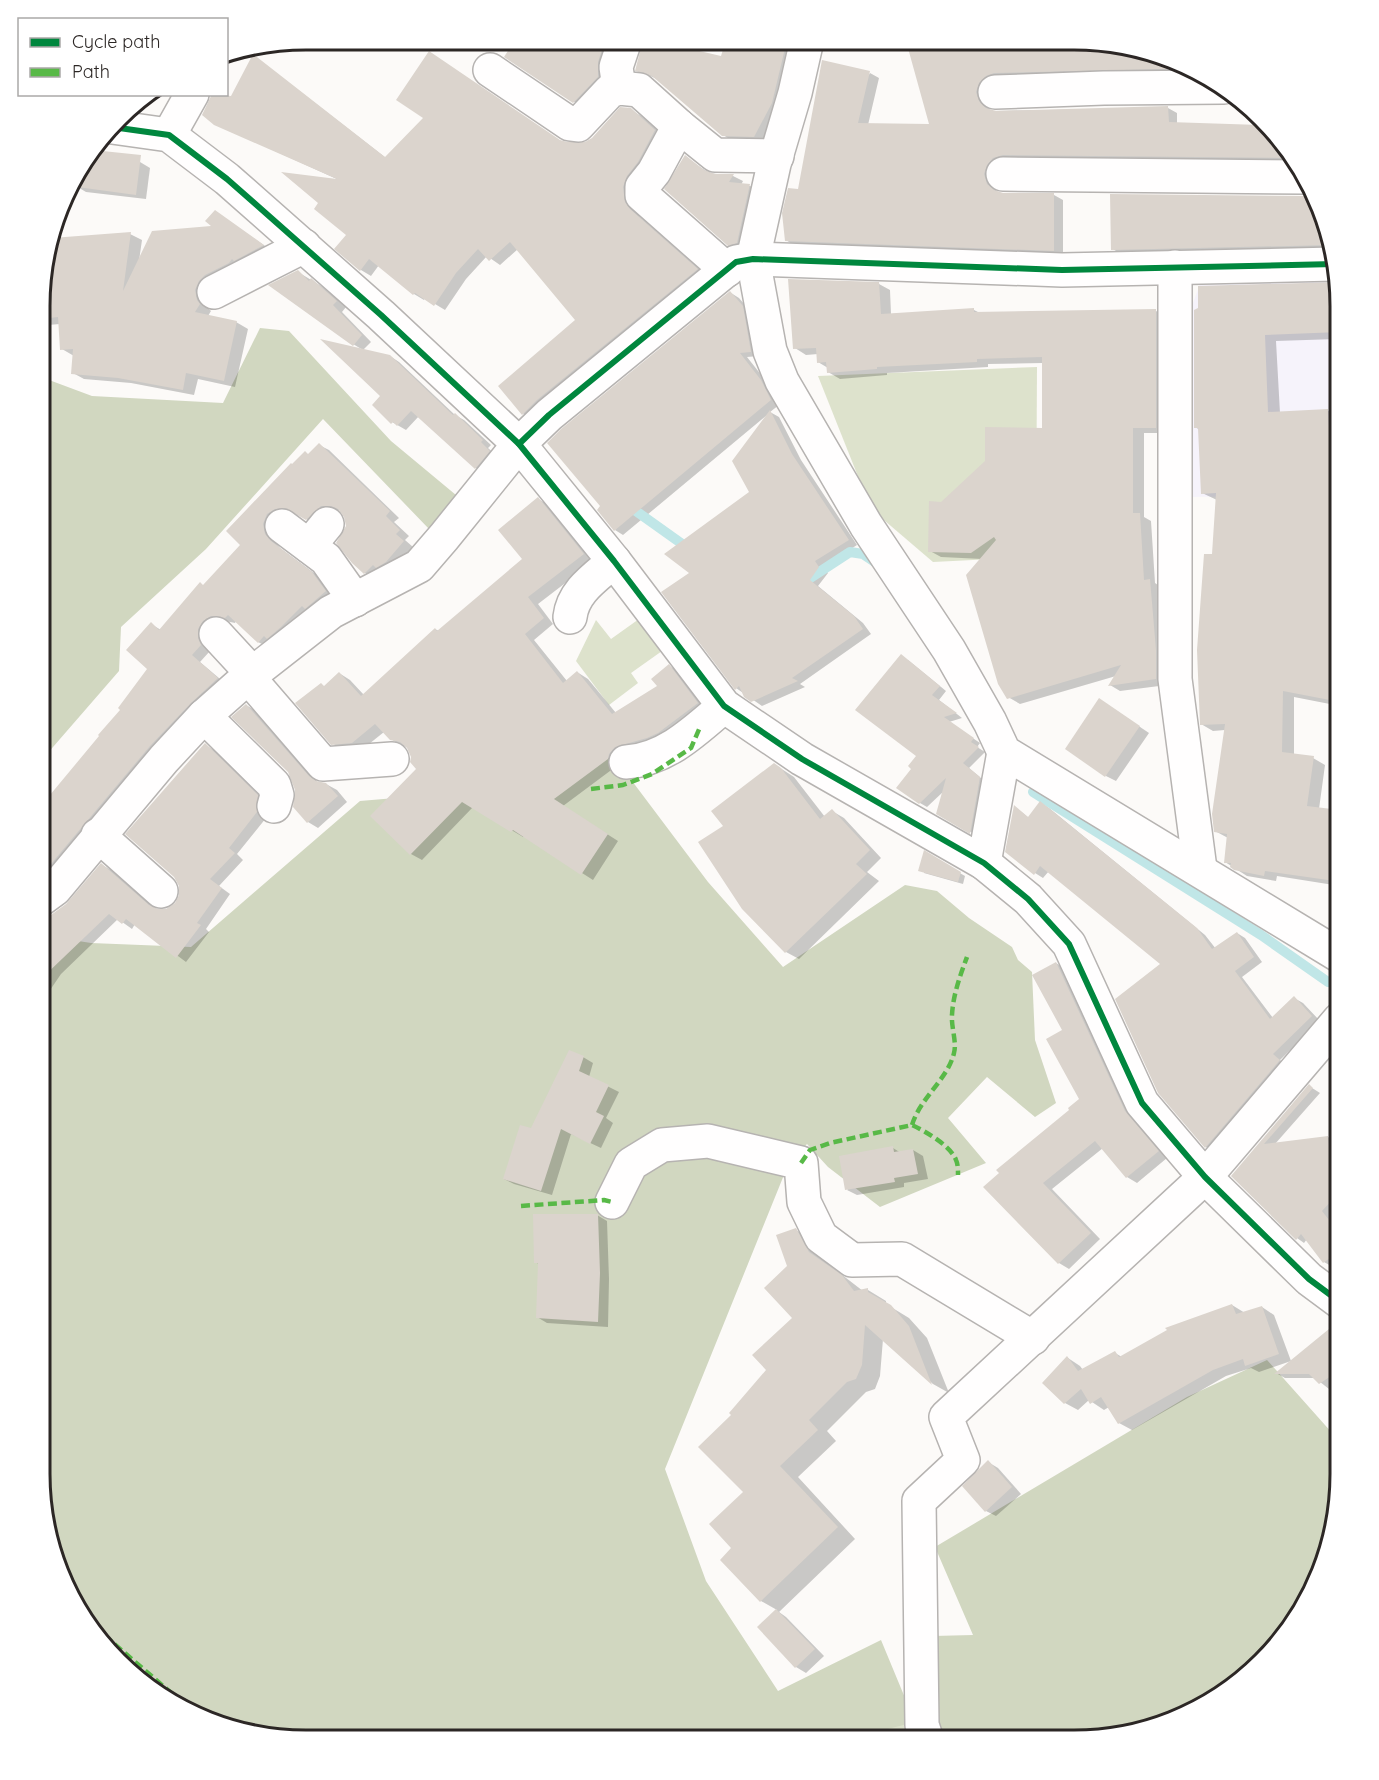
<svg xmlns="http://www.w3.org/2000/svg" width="1379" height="1780" viewBox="0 0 1379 1780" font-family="Quicksand,sans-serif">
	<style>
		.industrial { fill: #f6f3fb }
		.green { fill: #dde2cc }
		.forest { fill: #d1d7c0 }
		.shadow { fill: #0003; fill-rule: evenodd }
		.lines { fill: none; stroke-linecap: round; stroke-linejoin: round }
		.stream { stroke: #c0e6e7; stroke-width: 10 }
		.building { fill: #dbd4cd }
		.minor-casing { stroke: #b6b3b1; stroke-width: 36 }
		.minor { stroke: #fffefe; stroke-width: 33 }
		.quiet { stroke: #58b947; stroke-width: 4.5; stroke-dasharray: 9 4.5; stroke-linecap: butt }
		.cycleway-casing { stroke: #fff; stroke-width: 10 }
		.cycleway { stroke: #00873e; stroke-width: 6 }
		.rim { fill: none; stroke: #2c2725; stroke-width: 3 }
	</style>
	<rect width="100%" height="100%" fill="#fcfaf8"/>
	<!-- industrial -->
	<polygon class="industrial" points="1334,281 1336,468 1332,469 1333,495 1191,497 1186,322 1200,284"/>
	<!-- green -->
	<g class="green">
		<polygon points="1037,367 1036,557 933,562 871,509 818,376"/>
		<polygon points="639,619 662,651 631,673 638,683 609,705 576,661 596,620 611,639"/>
		<polygon points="901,1717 909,1740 845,1740"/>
	</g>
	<!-- forest -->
	<g class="forest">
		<polygon points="260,328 289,331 391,441 462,500 430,530 323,419 206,549 121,627 119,671 40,762 41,377 92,396 223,403"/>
		<polygon points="614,757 708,882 783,967 905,885 937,891 969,918 1012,947 1018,960 1032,972 1035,1040 1056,1103 1035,1117 987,1077 948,1118 986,1163 880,1207 828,1167 807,1144 788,1165 665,1469 706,1581 778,1691 881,1640 915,1722 845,1740 288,1740 220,1727 158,1696 75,1607 48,1544 39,1475 40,935 91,943 191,947 360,801 454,793"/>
		<polygon points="1267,1360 1333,1434 1339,1445 1339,1492 1326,1560 1295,1622 1206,1705 1091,1740 933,1740 933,1636 973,1635 935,1547 1187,1397"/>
	</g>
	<!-- shadow -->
	<g class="shadow">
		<polygon points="417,39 431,39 427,46"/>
		<polygon points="517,40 616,40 606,82 582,107 506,57"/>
		<polygon points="728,40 798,40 764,141 733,141 723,135 657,79 637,70 722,58"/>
		<polygon points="907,41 1109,41 1181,69 1175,69 1175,73 985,99 989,109 991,111 1168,108 1177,113 1177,123 1254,126 1254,118 1295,163 993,180 996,190 999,193 1054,195 1063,200 1063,255 795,246 786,240 799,190 870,73 879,78 868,125 931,126"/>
		<polygon points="254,56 386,158 563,142 585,144 631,110 641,116 665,137 635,210 640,217 707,276 533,419 523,414 577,320 518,249 500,265 487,256 466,279 445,310 425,298 424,300 414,294 379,265 371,276 361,270 336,249 348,234 339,180 215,124 213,94 224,94 232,98"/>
		<polygon points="88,156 140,162 150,168 146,199 86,192 76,186 78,169"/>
		<polygon points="685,157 709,173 733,176 743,181 741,185 750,186 760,191 739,250 729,244"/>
		<polygon points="1314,196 1331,237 1333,250 1122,255 1113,249"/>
		<polygon points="215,212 274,252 206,298 208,308 211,311 208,316 236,322 248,329 235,387 198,379 194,395 131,383 84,379 73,373 74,356 62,349 60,324 48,325 41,321 41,270 130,234 142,240 139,261 214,228"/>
		<polygon points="298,272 321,286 346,307 342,312 371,342 363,350 390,356 399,362 455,415 464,420 491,445 488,448 497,456 484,473 476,468 419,416 406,430 392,422 363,350 353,344"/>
		<polygon points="879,284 890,290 891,314 974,310 980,313 1156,311 1167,317 1167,433 1144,433 1144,517 1151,521 1155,583 1161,587 1167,685 1120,691 1110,685 1116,676 1020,704 1008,697 982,559 941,557 930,551 942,504 1043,429 1043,363 988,364 988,367 887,373 887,375 840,379 828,372 828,368 818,362 818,354 806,355 795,348"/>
		<polygon points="731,293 739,298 751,312 759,356 747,357 770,386 779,405 770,412 779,417 801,460 857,545 823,567 828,573 818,586 863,623 871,634 800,684 805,687 762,706 736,688 691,573 751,492 767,415 623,535 615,530"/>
		<path d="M1340,305V706L1294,697V755L1313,758L1325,765L1319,809L1340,812V886L1277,876L1276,881L1247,876L1225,862L1228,838L1215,831L1225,730L1213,731L1201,724L1217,500L1202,493L1200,430L1195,427V311ZM1337,339V414L1331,411L1280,413L1276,341Z"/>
		<polygon points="319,445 329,450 399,518 394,522 409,536 405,540 413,547 395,567 374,578 365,573 347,527 346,516 341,510 331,511 316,525 295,512 284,514 274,541 280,548 322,579 334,597 268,647 258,642 236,621 235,623 221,620 210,651 200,662 226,684 40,888 40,805 47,797 49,798 122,709 149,669 151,624 161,630 204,586 242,544 309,455"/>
		<polygon points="538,499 549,505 594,561 538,604 553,624 534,640 567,681 577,672 588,679 616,713 660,686 669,666 680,672 708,710 618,765 563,806 618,841 593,880 524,836 523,837 473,807 422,860 411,854 418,769 408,747 402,746 391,739 384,732 364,748 343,750 332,743 325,687 339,673 350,680 364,695 435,629 439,631 524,559"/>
		<polygon points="908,660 946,691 939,700 962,718 949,722 980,743 977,747 985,752 969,768 987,783 978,836 937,813 944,791 927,807 920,803 913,769 918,756"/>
		<polygon points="246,705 256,711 318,783 326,784 337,790 347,802 318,828 308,822 289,771"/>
		<polygon points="1109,706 1149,733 1116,781 1106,776"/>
		<polygon points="205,745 214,750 266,802 266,818 237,854 243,860 219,886 230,894 206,929 209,932 186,962 135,924 132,929 118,919 61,974 44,999 40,997 40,920 52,916 70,902 102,865 111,870 156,910 167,910 176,905 181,894"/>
		<polygon points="774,764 794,777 825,817 832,811 844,818 881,858 867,872 879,881 799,959 786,952 743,908 725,827"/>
		<polygon points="1041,803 1049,808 1205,935 1216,949 1237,933 1245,938 1262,962 1242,977 1273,1018 1294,998 1303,1003 1320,1021 1280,1060 1288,1066 1215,1152 1206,1147 1159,1092 1162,964 1049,871 1043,878 1035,873 1015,807 1029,818"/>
		<polygon points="925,853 965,876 963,884 924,873"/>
		<polygon points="1056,963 1066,969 1167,1158 1137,1183 1127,1177 1103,1148 1052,1189 1100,1239 1069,1269 1059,1263 985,1188 1072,1110 1081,1099 1064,1031"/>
		<polygon points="583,1057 593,1063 589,1077 619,1092 606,1118 613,1123 601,1148 571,1134 552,1195 514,1184 504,1179 532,1130"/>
		<polygon points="1309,1086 1320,1093 1275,1144 1328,1137 1335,1141 1340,1203 1329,1215 1340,1230 1340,1260 1331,1266 1324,1262 1307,1239 1304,1243 1297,1238 1233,1176"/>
		<polygon points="893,1148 901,1153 913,1150 923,1156 928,1179 904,1183 904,1187 857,1195 847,1190"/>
		<polygon points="597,1215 607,1221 609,1279 608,1327 547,1323 537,1317 539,1264 535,1262"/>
		<polygon points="796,1230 814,1241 828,1264 863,1291 868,1290 886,1301 886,1304 909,1318 927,1338 949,1393 933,1384 883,1339 880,1376 875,1389 866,1392 827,1431 836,1441 798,1477 855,1539 779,1612 786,1617 824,1656 806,1673 796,1667 759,1628 777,1610 761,1601 722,1560 733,1548 745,1492 733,1415 768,1370 794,1318 789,1266"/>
		<polygon points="1232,1305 1245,1313 1262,1307 1274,1315 1291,1361 1259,1372 1251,1368 1226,1376 1132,1430 1119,1423 1109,1407 1104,1410 1089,1400 1078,1410 1065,1403 1044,1383 1068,1358 1080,1366 1083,1370 1115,1353 1122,1357"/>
		<polygon points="1340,1328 1339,1402 1333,1386 1329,1389 1315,1378 1285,1378 1276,1373"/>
		<polygon points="988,1462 998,1468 1021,1494 996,1516 986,1511"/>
	</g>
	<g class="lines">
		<!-- stream -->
		<g class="stream">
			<polyline points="626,504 685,546 690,552"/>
			<polyline points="801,584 850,552 863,554 878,564"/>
			<polyline points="1033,792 1261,935 1328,982"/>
		</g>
	</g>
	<!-- building -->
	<g class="building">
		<polygon points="531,40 605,40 598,62 598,77 573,103 504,57 513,43"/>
		<polygon points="643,40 652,40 721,56 726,40 787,40 772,103 754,137 722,136 652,76 635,71"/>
		<polygon points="906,41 1109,41 1166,63 1166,69 994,73 986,76 979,83 976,92 979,101 986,108 996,111 1168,106 1169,122 1260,125 1291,158 1003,155 993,158 987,165 984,174 987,184 994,190 1003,193 1054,193 1054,251 785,241 782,213 788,188 798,189 822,60 870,71 858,123 929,124"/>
		<polygon points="429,51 560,140 567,142 585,142 592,138 620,107 631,108 655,130 638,162 627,176 623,187 625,202 630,209 698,269 537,400 522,415 498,386 575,320 510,242 489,261 478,249 456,273 434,306 415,293 413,295 369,259 360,271 334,249 346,235 314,209 318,203 281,172 337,179 214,125 202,115 212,94 231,96 253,54 385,157 423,118 396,100"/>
		<polygon points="93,150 141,155 136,195 70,186 75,173"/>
		<polygon points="685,155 704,170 715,174 734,174 729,182 750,184 737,243 728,246 664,189"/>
		<polygon points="1110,194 1306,196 1313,194 1331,237 1332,245 1111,250"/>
		<polygon points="215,210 264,245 234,261 232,259 229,263 205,275 199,281 195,290 197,300 200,304 195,312 237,321 224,381 186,373 183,390 118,378 71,374 73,349 60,350 58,317 41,319 41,270 52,238 131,232 123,291 152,231 211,226 205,221"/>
		<polygon points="298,270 309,281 311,278 337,301 333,305 362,335 353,346 268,285"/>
		<polygon points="788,279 879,282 881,314 974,308 974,312 1156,309 1156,428 1133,428 1133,513 1140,513 1144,580 1150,579 1156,650 1156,679 1108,686 1121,665 1007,699 998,684 966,575 996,540 994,537 971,553 928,552 929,501 941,502 985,461 985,427 1042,428 1042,357 977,359 977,362 877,367 877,369 827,373 826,362 817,363 816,348 793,349"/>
		<polygon points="1337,282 1340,305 1340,332 1265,335 1268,412 1328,409 1330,443 1333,443 1334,472 1340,472 1340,702 1283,691 1282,752 1314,756 1307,806 1340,810 1340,852 1335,881 1265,871 1264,876 1234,870 1230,867 1231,863 1224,863 1227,834 1214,832 1212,814 1225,724 1200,725 1197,650 1204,554 1212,554 1216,493 1201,494 1198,428 1194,428 1194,310 1198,308 1198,286"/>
		<polygon points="730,291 743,306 751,352 740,353 761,380 771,400 614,531 597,510 600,506 547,443 561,429"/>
		<polygon points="320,339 390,355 453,415 455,413 483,440 481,442 490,451 475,469 411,411 397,426 393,422 391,424 372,405 380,396"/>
		<polygon points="770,410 792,454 849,540 815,561 819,567 810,580 854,616 863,629 792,678 798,681 751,702 744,697 739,686 735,690 661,592 689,573 664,554 749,492 732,461"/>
		<polygon points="319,443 390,511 386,516 400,530 396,534 404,541 386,562 376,568 373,565 364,574 352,563 336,543 346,526 344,517 338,509 331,506 321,506 306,520 285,508 275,509 267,514 263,524 265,534 271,541 312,572 326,591 305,609 302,606 281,627 267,639 264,636 258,643 228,615 225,618 211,616 203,621 198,629 198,638 201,645 192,655 218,678 191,703 150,746 40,877 40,807 99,736 98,735 120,710 118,708 147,669 126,650 151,622 159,630 200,582 203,585 240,545 226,531 291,463 292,464 305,451 308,454"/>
		<polygon points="538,497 584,554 528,597 544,618 525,634 563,683 577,671 612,714 657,686 651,679 669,664 698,703 658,733 647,738 615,747 609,754 608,759 554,799 608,834 581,875 513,830 511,832 462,802 410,855 370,816 416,769 410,762 411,757 407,748 400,742 390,740 375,724 352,743 331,745 295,703 321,683 324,686 339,672 361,696 435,628 437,631 522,559 498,530"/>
		<polygon points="901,654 940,686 932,695 957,713 944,717 974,738 971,742 979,747 963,763 980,777 970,834 936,814 946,778 919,804 896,788 911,769 908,766 916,756 855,710"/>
		<polygon points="1099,698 1140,726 1105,777 1065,749"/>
		<polygon points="246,704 309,776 316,781 326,783 338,796 307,823 293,807 295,790 288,772 231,717"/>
		<polygon points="205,743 258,795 257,812 229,848 235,853 210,879 222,888 197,923 201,925 176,958 126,919 122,924 109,914 40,980 40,918 51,915 66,904 101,863 149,905 158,909 166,909 175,903 179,895 179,886 174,877 125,834"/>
		<polygon points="774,763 781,768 820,819 832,809 870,850 856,864 867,874 785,953 742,909 698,842 723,826 711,811"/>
		<polygon points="1040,801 1197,928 1212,949 1237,932 1254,957 1235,971 1270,1019 1294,996 1312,1016 1273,1054 1280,1060 1205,1148 1158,1093 1115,999 1160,964 1040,866 1034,875 1005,852 1014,805 1028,817"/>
		<polygon points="924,850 961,872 958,882 918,871"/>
		<polygon points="1056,962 1125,1111 1159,1151 1126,1178 1095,1141 1043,1183 1091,1233 1058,1264 983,1187 999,1173 996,1170 1069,1110 1068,1108 1079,1099 1046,1039 1062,1030 1032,975"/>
		<polygon points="569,1050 584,1056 579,1071 609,1085 596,1112 604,1116 590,1144 561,1129 541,1191 503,1179 520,1125 531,1128"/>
		<polygon points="1309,1084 1313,1088 1264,1144 1328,1136 1335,1197 1322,1211 1340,1234 1340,1251 1323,1263 1301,1234 1296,1240 1231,1176"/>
		<polygon points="893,1146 894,1152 913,1149 918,1174 894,1178 895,1182 845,1190 839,1156"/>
		<polygon points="533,1214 598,1214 600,1273 598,1322 536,1318 538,1263 534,1263"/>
		<polygon points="796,1228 809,1252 842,1275 854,1291 868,1288 868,1292 891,1305 909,1326 932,1385 865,1325 862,1365 856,1379 847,1382 809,1420 818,1430 780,1466 838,1527 760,1602 720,1560 731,1548 709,1524 743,1492 698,1447 731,1415 729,1413 766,1370 752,1355 792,1318 764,1288 787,1266 776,1235"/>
		<polygon points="1232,1304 1236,1314 1262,1306 1279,1354 1245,1366 1243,1359 1213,1370 1118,1424 1101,1397 1090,1404 1081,1389 1064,1404 1042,1383 1067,1356 1078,1371 1115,1351 1119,1357 1167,1330 1165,1328"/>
		<polygon points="1340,1320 1340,1370 1319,1384 1309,1374 1274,1374"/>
		<polygon points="988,1460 1012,1487 985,1512 962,1486"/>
		<polygon points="776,1609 815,1649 795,1668 757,1627"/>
	</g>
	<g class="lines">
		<!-- minor casing -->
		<g class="minor-casing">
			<g id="minor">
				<polyline points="807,40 795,93 774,164 753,259 770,351 782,381 866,525 949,650 990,722 1004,752 1340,956"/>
				<polyline points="490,70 570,124 578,125 610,91 619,88 639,90 679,126 715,155 777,156"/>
				<polyline points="619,88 616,67 625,40"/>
				<polyline points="995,92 1104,88 1224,87"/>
				<polyline points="679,126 654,172 642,187 642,195 727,270"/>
				<polyline points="112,127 169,135 227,179 381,315 519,444 614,561 724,706 802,759 984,863 1028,899 1069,944 1142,1103 1205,1177 1309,1279 1340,1302"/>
				<polyline points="169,135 192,94"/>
				<polyline points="1003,174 1306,177"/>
				<polyline points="1175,267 1175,679 1200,869"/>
				<polyline points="214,292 304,246"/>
				<polyline points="282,526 326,559 355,600"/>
				<polyline points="309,546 327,524"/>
				<path d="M570,617C573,591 596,577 614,561"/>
				<polyline points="216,634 253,674"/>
				<polyline points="248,677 323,764 392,759"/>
				<polyline points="204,716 274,785 277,795 274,806"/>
				<path d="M626,762C665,760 695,731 724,706"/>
				<polyline points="98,835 161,891"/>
				<polyline points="984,863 1004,752"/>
				<polyline points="40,900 55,889 164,759 204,716 248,677 331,612 419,566 444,537 519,444 549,415 736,262 753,259 1062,270 1335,264"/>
				<polyline points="612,1202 631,1164 662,1145 708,1141 801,1163 804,1202 821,1237 852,1260 902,1259 1033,1338"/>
				<polyline points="927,1740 922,1725 919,1501 963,1460 946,1417 1205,1177 1340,1019"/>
			</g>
		</g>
		<!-- minor -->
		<use href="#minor" class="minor"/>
		<!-- quiet -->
		<g class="quiet">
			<polyline points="591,789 623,785 652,774 691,748 700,727"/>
			<path d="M912,1125C920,1098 948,1079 954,1053C957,1042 951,1027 952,1015C953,995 960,976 967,957"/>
			<path d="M801,1163L810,1150L830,1143L912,1125C925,1131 951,1146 956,1160C958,1164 958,1170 958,1175"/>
			<polyline points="521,1206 604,1200 612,1202"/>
			<polyline points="69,1595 90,1623 199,1717"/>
		</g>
		<!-- cycleway casing -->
		<g class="cycleway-casing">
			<g id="cycleway">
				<polyline points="112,127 169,135 227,179 381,315 519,444 614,561 724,706 802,759 984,863 1028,899 1069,944 1142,1103 1205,1177 1309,1279 1340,1302"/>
				<polyline points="519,444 549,415 736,262 753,259 1062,270 1335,264"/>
			</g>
		</g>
		<!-- cycleway -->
		<use href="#cycleway" class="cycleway"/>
	</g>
	<!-- crop -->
	<path d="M0 0H1379V1780H0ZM306 50H1074A256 256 0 0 1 1330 306V1474A256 256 0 0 1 1074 1730H306A256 256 0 0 1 50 1474V306A256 256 0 0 1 306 50Z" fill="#fff" fill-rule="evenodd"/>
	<path class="rim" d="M306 50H1074A256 256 0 0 1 1330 306V1474A256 256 0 0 1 1074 1730H306A256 256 0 0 1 50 1474V306A256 256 0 0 1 306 50Z"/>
	<!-- legend -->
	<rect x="18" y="18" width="210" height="78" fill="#ffffff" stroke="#aba9a8" stroke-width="1.5"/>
	<rect x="30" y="38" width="30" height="9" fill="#00873e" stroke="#aba9a8" stroke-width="1.5"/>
	<text x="72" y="48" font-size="18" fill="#2c2725">Cycle path</text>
	<rect x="30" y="68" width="30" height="9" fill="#58b947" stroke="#aba9a8" stroke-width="1.5"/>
	<text x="72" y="78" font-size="18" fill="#2c2725">Path</text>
</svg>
